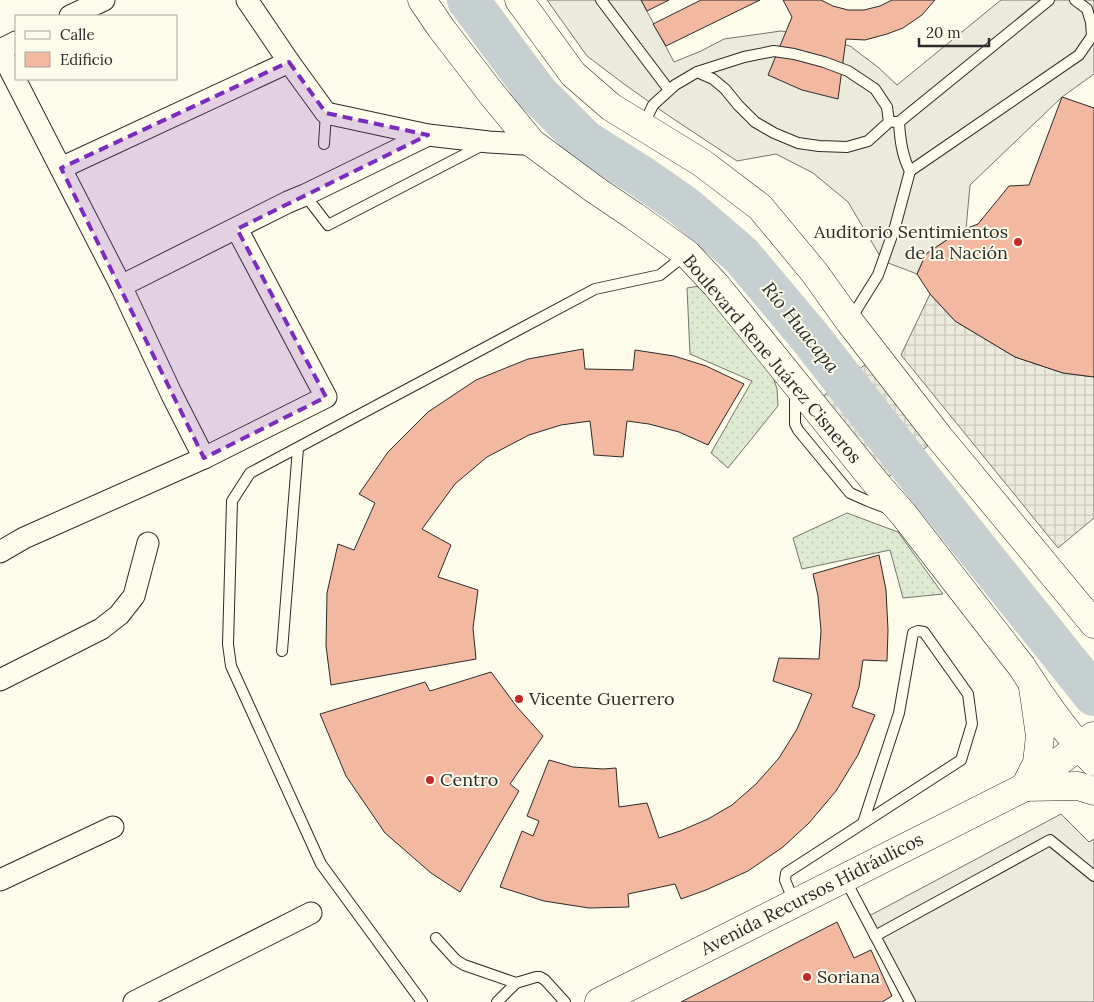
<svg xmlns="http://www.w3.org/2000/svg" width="1094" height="1002" viewBox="0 0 1094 1002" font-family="Lora,serif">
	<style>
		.grass { fill: url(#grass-dots); stroke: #74746e }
		.parking { fill: #eceadb; stroke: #74746e }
		.plaza { fill: url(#plaza-grid); stroke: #74746e }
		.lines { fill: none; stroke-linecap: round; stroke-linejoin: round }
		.river { stroke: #c7d0d0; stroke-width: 42 }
		.building { fill: #f2b8a0; stroke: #2b2b2b }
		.lane-casing { stroke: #2b2b2b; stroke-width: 12 }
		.street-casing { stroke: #2b2b2b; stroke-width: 23 }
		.secondary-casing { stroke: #2b2b2b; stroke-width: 29 }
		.lane { stroke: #fdfbea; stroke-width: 10 }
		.street { stroke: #fdfbea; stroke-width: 21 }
		.secondary { stroke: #fdfbea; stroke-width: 28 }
		.marked { fill: #7b2cbf; fill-opacity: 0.2; stroke: #7b2cbf; stroke-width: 4; stroke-dasharray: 10 6; stroke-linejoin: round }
		.poi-dot { fill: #c62828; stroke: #fdfbea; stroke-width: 2 }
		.labels { text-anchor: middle; stroke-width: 4; stroke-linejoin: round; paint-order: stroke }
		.poi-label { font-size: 18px; fill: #2b2b2b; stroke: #fdfbea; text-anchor: start }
		.street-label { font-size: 18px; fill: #2b2b2b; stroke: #fdfbea }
		.water-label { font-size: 19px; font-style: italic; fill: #2b2b2b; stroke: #fdfbea }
	</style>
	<defs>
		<pattern id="grass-dots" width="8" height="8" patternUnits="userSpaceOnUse" patternTransform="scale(1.25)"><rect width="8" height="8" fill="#deebd1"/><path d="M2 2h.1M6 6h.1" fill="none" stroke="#bfcab4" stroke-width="1.8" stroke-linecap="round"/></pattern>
		<pattern id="plaza-grid" width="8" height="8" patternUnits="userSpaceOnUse" patternTransform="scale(1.25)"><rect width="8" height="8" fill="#eceadb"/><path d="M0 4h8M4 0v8" fill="none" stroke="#cbc9bc"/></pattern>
	</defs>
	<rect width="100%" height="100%" fill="#fdfbea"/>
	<!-- grass -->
	<g class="grass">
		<polygon points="699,286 770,367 777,389 778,406 728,468 711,453 752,381 690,354 687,288"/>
		<polygon points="847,513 898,532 943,594 903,598 890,550 802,569 793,538"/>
	</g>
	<!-- parking -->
	<g class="parking">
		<polygon points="547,0 641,0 674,62 701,51 724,39 781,31 809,35 850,46 879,68 897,85 1001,0 1094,0 1094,74 1062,97 970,185 966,229 960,231 926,254 917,274 883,261 848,202 813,173 776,154 737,161 669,116 624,84 587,56"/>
		<polygon points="1061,814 1089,842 1094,839 1094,1002 902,1002 910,996 869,916"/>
	</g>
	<!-- plaza -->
	<g class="plaza">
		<polygon points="930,294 955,321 1015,357 1063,373 1094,377 1094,518 1058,548 901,355"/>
		<polygon points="866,364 929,445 886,479 822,397"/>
	</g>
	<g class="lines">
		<!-- river -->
		<polyline class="river" points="468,0 537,93 585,141 642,177 685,207 741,255 809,336 916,473 1094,695"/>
	</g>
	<!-- building -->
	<g class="building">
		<polygon points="641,0 669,0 647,11"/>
		<polygon points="701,0 760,0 666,46 653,24"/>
		<polygon points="783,0 821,0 833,6 848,10 864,10 880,6 892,0 935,0 922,15 903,28 887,34 865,40 846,39 838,99 802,90 768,75 792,17"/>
		<polygon points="1062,97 1094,108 1094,377 1063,373 1015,357 955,321 930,294 917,274 926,254 960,231 978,224 1009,186 1029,185"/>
		<polygon points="583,349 585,369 633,370 635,350 674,356 706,366 744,384 708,445 679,432 649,424 627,421 623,457 594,455 590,421 561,425 529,435 487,457 455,484 422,529 451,545 438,577 478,590 473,628 476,659 331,685 326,646 327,593 338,544 354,550 375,503 359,494 388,452 428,412 476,380 528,359"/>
		<polygon points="879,555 886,590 888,630 887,661 863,660 859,687 852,707 875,715 858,755 836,791 809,823 783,847 748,871 706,890 681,899 675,884 628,894 629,907 589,908 544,901 500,887 522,831 533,836 539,821 527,816 549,760 573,767 603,769 616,768 619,807 647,803 659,838 680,831 708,819 732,805 756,784 779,758 797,729 812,694 773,681 779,658 819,659 821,631 818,596 813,574"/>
		<polygon points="491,672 517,707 543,736 510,784 519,791 460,892 431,873 385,833 346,776 320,714 425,682 430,691"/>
		<polygon points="837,922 854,958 871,950 892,996 882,1002 681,1002"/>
	</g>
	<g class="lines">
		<!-- lane casing -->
		<g class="lane-casing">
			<g id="lane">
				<polyline points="601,0 669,90"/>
				<polyline points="894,122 899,122 1049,0"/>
				<path d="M899,122C900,140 902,156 910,171L1079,55L1092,36L1091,22L1087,9L1075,0"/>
				<polyline points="643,126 653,105 675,85 697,72 744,57 774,51 794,54 824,62 848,71 875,89 887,107 889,122 868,141 847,147 819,146 798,143 774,133 755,122 738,105 725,89 713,79 697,72"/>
				<polyline points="324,144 326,113"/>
				<polyline points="305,195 328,225 483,145"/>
				<polyline points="850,320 878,275 895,227 910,171"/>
				<polyline points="795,392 795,424 798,430 850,493 868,501 889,509"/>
				<polyline points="282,651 298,448"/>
				<polyline points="845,879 910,1002"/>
				<polyline points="794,902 785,880 786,873 961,760 972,724 968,694 924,632 918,631 913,633 899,713 863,823"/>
				<polyline points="875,936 1050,840 1094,876"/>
				<polyline points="436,938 456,960 464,965 516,983 536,977 540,977 545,980 565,1002"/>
				<polyline points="422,1002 321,864 231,666 228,644 232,501 250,473 595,289 660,275 685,255"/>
				<polyline points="497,1002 516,983"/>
			</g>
		</g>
		<!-- street casing -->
		<g class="street-casing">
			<g id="street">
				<polyline points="247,0 289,62 326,113 428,135 489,142 523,144 532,143"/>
				<polyline points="70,16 104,0"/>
				<polyline points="16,42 0,50 121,286 172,395 204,458"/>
				<polyline points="61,168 289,62"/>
				<polyline points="121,286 288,202 305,195 428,135"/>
				<polyline points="0,552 24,538 204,458 326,397 237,229"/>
				<polyline points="0,680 101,629 119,615 134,596 148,543"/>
				<polyline points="0,880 113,827"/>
				<polyline points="134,1002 311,913"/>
			</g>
		</g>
		<!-- secondary casing -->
		<g class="secondary-casing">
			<g id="secondary">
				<path d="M422,0L441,28L491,93L532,143L594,189L634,216L687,254L716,285L876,483L904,515L1022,667C1043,700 1067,735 1094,762"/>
				<polyline points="519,0 573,74 611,107 702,163 760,207 814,272 849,321 939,437 1094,624"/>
				<polyline points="1025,787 1037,763 1040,736 1033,687"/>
				<polyline points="1025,787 1078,786 1094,791"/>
				<polyline points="599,1002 1025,787 1093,736"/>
			</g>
		</g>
		<!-- lane -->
		<use href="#lane" class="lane"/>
		<!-- street -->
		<use href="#street" class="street"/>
		<!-- secondary -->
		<use href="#secondary" class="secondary"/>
	</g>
	<!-- marked area -->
	<path class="marked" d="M289,62L326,113L428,135L237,229L326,397L204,458L61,168Z"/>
	<!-- markers -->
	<g class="poi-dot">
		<circle cx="1018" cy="242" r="5"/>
		<circle cx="519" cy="699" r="5"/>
		<circle cx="430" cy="780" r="5"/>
		<circle cx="807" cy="977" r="5"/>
	</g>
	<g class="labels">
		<!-- poi labels -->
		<g class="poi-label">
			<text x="1008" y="238" text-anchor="end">Auditorio Sentimientos<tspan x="1008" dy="21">de la Nación</tspan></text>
			<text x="529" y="705">Vicente Guerrero</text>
			<text x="440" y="786">Centro</text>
			<text x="817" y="983">Soriana</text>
		</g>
		<!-- street labels -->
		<g class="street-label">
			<text transform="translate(772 359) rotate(50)" y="6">Boulevard Rene Juárez Cisneros</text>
			<text transform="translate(812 894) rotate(-27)" y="6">Avenida Recursos Hidráulicos</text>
		</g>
		<!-- water labels -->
		<g class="water-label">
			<text transform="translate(801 327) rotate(51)" y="7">Río Huacapa</text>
		</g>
	</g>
	<!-- legend -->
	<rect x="15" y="15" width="162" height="65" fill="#fdfbea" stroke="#a9a89e"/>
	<rect x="25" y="31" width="25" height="8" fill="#fdfbea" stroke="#a9a89e"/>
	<text x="60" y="40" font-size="15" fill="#2b2b2b">Calle</text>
	<rect x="25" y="52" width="25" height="15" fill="#f2b8a0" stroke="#a9a89e"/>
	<text x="60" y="65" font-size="15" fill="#2b2b2b">Edificio</text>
	<!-- scale -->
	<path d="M919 38v8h70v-8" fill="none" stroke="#2b2b2b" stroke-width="2.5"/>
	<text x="926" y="38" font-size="15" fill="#2b2b2b" stroke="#fdfbea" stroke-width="4" paint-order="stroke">20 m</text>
</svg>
